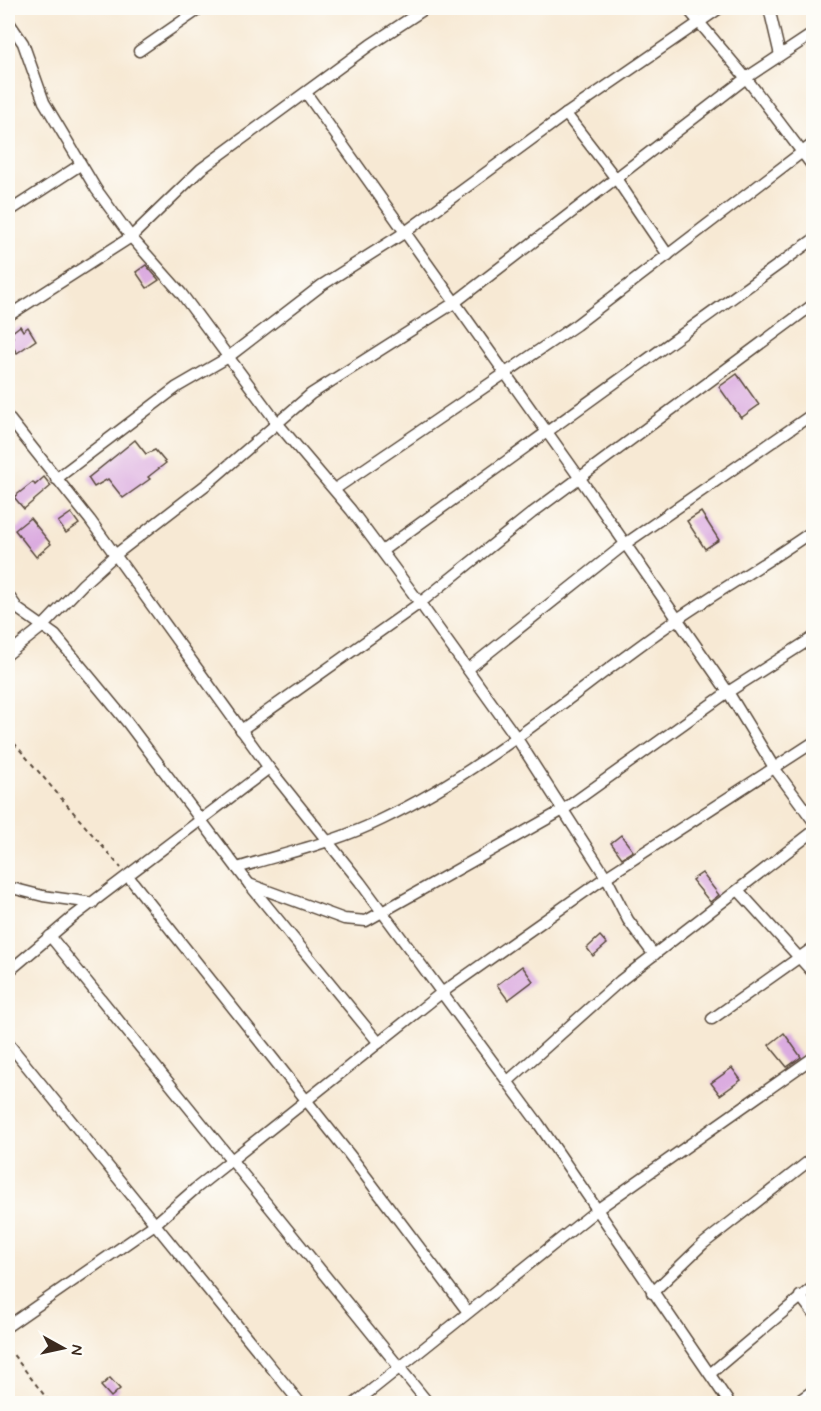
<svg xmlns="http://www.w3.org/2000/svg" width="821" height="1411" viewBox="0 0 821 1411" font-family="Mynerve,sans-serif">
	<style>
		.building { fill: #dbace0 }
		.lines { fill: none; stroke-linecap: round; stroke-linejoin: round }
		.street-casing { stroke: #574739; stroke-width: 13 }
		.path { stroke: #574739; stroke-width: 2; stroke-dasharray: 4.5 4.5; stroke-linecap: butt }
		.street { stroke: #fff; stroke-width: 10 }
	</style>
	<rect width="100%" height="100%" fill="#fdfcf7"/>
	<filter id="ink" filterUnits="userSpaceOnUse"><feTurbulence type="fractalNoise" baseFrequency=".0167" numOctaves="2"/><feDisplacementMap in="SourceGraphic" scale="12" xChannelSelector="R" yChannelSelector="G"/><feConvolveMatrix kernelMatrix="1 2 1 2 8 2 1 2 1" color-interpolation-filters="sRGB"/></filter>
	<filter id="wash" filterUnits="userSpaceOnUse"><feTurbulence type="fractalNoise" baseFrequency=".008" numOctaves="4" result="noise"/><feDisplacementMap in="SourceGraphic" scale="24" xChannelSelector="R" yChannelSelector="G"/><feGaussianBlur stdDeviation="1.35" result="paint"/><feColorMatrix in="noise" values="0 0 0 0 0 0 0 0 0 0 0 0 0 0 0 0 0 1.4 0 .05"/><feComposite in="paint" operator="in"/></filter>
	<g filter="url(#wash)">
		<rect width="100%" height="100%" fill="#f7e9d4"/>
		<g id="blocks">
			<!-- building -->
			<g class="building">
				<polygon points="146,265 159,280 147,288 136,272"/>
				<polygon points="20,326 23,331 28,327 36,340 17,353 8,340 13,337 11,333"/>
				<polygon points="737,374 759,405 741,418 719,387"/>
				<polygon points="135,440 146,454 155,450 166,463 148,477 150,479 123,498 108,479 94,487 88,478"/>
				<polygon points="44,477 51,486 24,509 14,497 33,482 35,485"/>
				<polygon points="701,512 719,540 705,549 687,521"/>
				<polygon points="71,513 79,524 66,533 58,522"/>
				<polygon points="30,518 51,544 36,557 15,530"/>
				<polygon points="621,835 633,851 622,858 611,843"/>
				<polygon points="702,873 719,895 710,902 692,880"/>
				<polygon points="600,936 607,944 593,956 587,948"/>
				<polygon points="522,966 533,981 508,1000 497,985"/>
				<polygon points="784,1033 801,1057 787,1067 769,1045"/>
				<polygon points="732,1068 741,1080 720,1095 711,1083"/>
				<polygon points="110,1378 120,1389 111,1397 101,1386"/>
			</g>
		</g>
	</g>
	<g filter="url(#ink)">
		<use href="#blocks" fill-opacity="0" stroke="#574739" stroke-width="1.5"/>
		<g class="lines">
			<!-- street casing -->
			<g class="street-casing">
				<g id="street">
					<polyline points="687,8 746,78 814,168"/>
					<polyline points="769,8 780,55"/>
					<polyline points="8,21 23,43 44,102 96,189 131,237 181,293 278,424 351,510 420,603 516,737 606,877 628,920 654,955"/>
					<polyline points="139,51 201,8"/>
					<polyline points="306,93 579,477 728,692 775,769 814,822"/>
					<polyline points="566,114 617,180 668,255"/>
					<polyline points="8,212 80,165"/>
					<polyline points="8,316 131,237 201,169 370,45 426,8"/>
					<polyline points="8,417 90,520 269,768 360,882 538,1123 730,1404"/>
					<polyline points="56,479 177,387 227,358 322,285 404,233 566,114 720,8"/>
					<polyline points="335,489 576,325 814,143"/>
					<polyline points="382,551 814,239"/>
					<polyline points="8,595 18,609 55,635 127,722 249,884 379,1043"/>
					<polyline points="8,654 42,627 83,584 115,555 207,484 311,394 454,303 746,78 814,33"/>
					<polyline points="468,669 625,544 814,413"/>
					<polyline points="241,730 420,603 532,513 814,304"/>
					<path d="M237,868C286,853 337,842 383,819C490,768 580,686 676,620C721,589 769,562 814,530"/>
					<polyline points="128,876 349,1154 468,1312"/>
					<polyline points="249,884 344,919 366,921 563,810 728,692 814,637"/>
					<polyline points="8,887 43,896 93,903"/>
					<polyline points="739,891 814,974"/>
					<polyline points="50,936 429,1404"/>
					<polyline points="8,972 73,917 269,768"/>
					<polyline points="712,1019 814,947"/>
					<polyline points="8,1043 301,1404"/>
					<polyline points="507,1082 620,981 814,831"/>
					<polyline points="652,1293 703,1244 814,1157"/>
					<polyline points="800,1296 814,1314"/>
					<polyline points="8,1326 155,1224 195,1189 440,994 606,877 814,742"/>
					<polyline points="711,1373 814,1286"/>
					<polyline points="354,1404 598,1209 814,1057"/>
					<polyline points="794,1404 814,1390"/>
				</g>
			</g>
			<!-- path -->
			<g class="path">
				<polyline points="8,736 121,868"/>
				<polyline points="8,1348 51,1404"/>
			</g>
			<!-- street -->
			<use href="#street" class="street"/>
		</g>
	</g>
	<!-- margin -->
	<rect width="821" height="1411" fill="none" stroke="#fdfcf7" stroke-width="30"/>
	<!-- north arrow -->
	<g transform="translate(63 1348) rotate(98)" stroke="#fdfcf7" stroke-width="4.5" paint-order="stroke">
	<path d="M0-4.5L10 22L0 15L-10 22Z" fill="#3b2a1e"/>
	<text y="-9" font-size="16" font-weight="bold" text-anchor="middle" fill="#3b2a1e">N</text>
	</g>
</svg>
